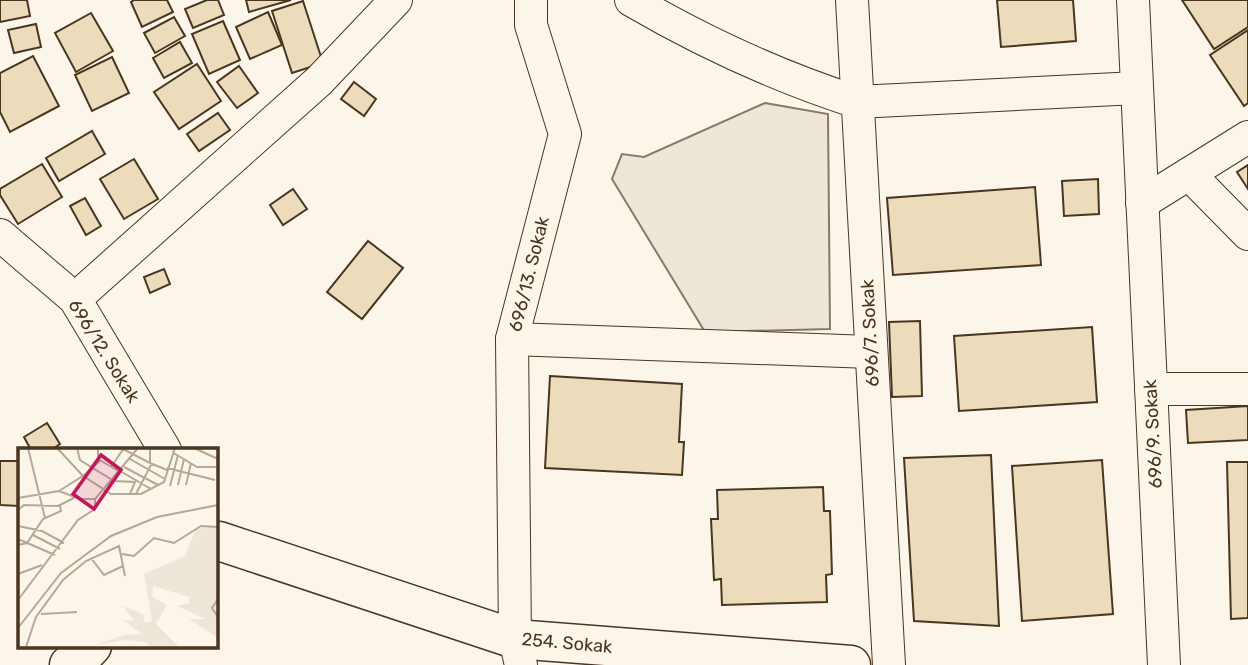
<svg xmlns="http://www.w3.org/2000/svg" width="1248" height="665" viewBox="0 0 1248 665" font-family="Rubik,sans-serif">
	<style>
		.green { fill: #ede6d9; stroke: #887966; stroke-width: 2 }
		.building { fill: #ecdcbc; stroke: #4a3520; stroke-width: 2 }
		.lines { fill: none; stroke-linecap: round; stroke-linejoin: round }
		.minor-casing { stroke: #4a3520; stroke-width: 34 }
		.tertiary-casing { stroke: #4a3520; stroke-width: 41 }
		.minor { stroke: #fbf6e9; stroke-width: 32 }
		.tertiary { stroke: #fbf6e9; stroke-width: 38 }
		.labels { text-anchor: middle; stroke-width: 5; stroke-linejoin: round; paint-order: stroke }
		.street-label { font-size: 18px; fill: #4a3520; stroke: #fbf6e9 }
		.inset-road { fill: none; stroke: #b4a999; stroke-width: 2 }
		.view { fill: #c2185b; fill-opacity: 0.15; stroke: #c2185b; stroke-width: 3.5 }
		.inset-edge { fill: none; stroke: #4a3520; stroke-width: 3.5 }
	</style>
	<rect width="100%" height="100%" fill="#fbf6e9"/>
	<!-- green -->
	<polygon class="green" points="765,103 828,114 830,329 705,332 612,179 622,154 644,157"/>
	<!-- building -->
	<g class="building">
		<polygon points="0,0 27,0 30,16 0,22"/>
		<polygon points="134,0 167,0 173,12 142,27 131,2"/>
		<polygon points="207,0 218,0 224,15 193,28 185,9"/>
		<polygon points="246,0 291,0 249,12"/>
		<polygon points="997,0 1073,0 1076,41 1001,47"/>
		<polygon points="1182,0 1248,0 1248,27 1214,49"/>
		<polygon points="303,1 323,63 292,73 272,11"/>
		<polygon points="268,12 282,45 250,59 236,27"/>
		<polygon points="91,13 113,51 76,72 55,33"/>
		<polygon points="174,17 185,36 155,53 144,33"/>
		<polygon points="223,21 240,60 209,74 192,34"/>
		<polygon points="36,24 41,47 14,53 8,30"/>
		<polygon points="1248,30 1248,103 1244,106 1210,55"/>
		<polygon points="180,42 192,63 164,78 153,58"/>
		<polygon points="33,56 59,106 10,132 0,112 0,73"/>
		<polygon points="112,57 129,93 92,111 75,75"/>
		<polygon points="197,64 221,101 179,129 154,92"/>
		<polygon points="239,66 258,93 237,108 217,82"/>
		<polygon points="354,82 376,99 364,116 341,99"/>
		<polygon points="218,113 230,130 199,151 187,134"/>
		<polygon points="92,131 105,154 59,181 46,158"/>
		<polygon points="134,159 158,199 124,219 100,179"/>
		<polygon points="42,164 62,197 18,224 0,195 0,189"/>
		<polygon points="1248,165 1248,189 1237,172"/>
		<polygon points="1098,179 1099,214 1064,216 1062,181"/>
		<polygon points="1035,187 1041,265 893,275 887,198"/>
		<polygon points="293,189 307,209 283,225 270,205"/>
		<polygon points="85,198 101,226 86,235 70,206"/>
		<polygon points="368,241 403,268 362,319 327,292"/>
		<polygon points="164,269 170,284 150,293 144,277"/>
		<polygon points="920,321 922,396 892,397 889,322"/>
		<polygon points="1092,327 1097,402 959,411 954,336"/>
		<polygon points="550,376 682,384 679,442 684,442 682,475 545,468"/>
		<polygon points="1248,406 1248,440 1188,443 1186,410"/>
		<polygon points="47,423 60,444 51,450 31,450 24,437"/>
		<polygon points="991,455 999,626 914,621 904,458"/>
		<polygon points="1102,460 1113,614 1022,621 1012,466"/>
		<polygon points="0,461 19,461 19,506 0,505"/>
		<polygon points="1227,462 1248,462 1248,618 1231,619"/>
		<polygon points="823,487 824,511 830,511 832,574 826,575 827,602 722,605 721,579 714,580 711,519 718,519 717,490"/>
	</g>
	<g class="lines">
		<!-- minor casing -->
		<g class="minor-casing">
			<g id="minor">
				<path d="M631,0C703,42 779,77 857,102L1137,88"/>
				<polyline points="852,0 889,665"/>
				<polyline points="1133,0 1164,665"/>
				<polyline points="1189,174 1248,234"/>
				<polyline points="1142,203 1248,137"/>
				<polyline points="0,235 75,299 165,450"/>
				<polyline points="75,299 319,81 396,0"/>
				<polyline points="512,339 871,352"/>
				<polyline points="1151,389 1248,389"/>
				<polyline points="521,665 515,639 512,339 565,134 531,25 531,0"/>
			</g>
		</g>
		<!-- tertiary casing -->
		<g class="tertiary-casing">
			<g id="tertiary">
				<polyline points="215,543 219,541 515,639 851,665"/>
				<polyline points="69,665 76,663 92,646"/>
			</g>
		</g>
		<!-- minor -->
		<use href="#minor" class="minor"/>
		<!-- tertiary -->
		<use href="#tertiary" class="tertiary"/>
	</g>
	<g class="labels">
		<!-- street labels -->
		<g class="street-label">
			<text transform="translate(529 274) rotate(-76)" y="6">696/13. Sokak</text>
			<text transform="translate(870 333) rotate(-93)" y="6">696/7. Sokak</text>
			<text transform="translate(104 351) rotate(58)" y="6">696/12. Sokak</text>
			<text transform="translate(1153 434) rotate(-93)" y="6">696/9. Sokak</text>
			<text transform="translate(567 643) rotate(5)" y="6">254. Sokak</text>
		</g>
	</g>
	<!-- overview -->
	<g transform="translate(18 448)">
		<rect width="200" height="200" fill="#fbf6e9"/>
		<path d="M199,78V189L171,171H187L159,158L171,155V149L135,138L134,149L149,157L138,176L161,199H132L128,194L107,192L77,197L106,187L124,186L105,172L116,173L105,158L125,166L127,175L134,173L126,126L167,108L178,81Z" fill="#ede6d9"/>
		<path class="inset-road" d="M10,0L27,70M59,0L62,12L96,33L117,34L112,46M80,0V11L102,24M103,0L132,15M176,0L200,11M40,1L65,28L83,12M132,2V15L149,22M154,4L179,19H199M112,11L147,31M93,19L106,0M106,19L140,37M149,20L197,32M102,23L133,41M160,37L166,11M168,37L173,15M152,38L160,7M41,43L65,28L93,46H123L146,34L157,0M118,46L134,15M0,50L41,43L62,51H77M0,62L6,57L40,58L56,50M0,78L24,83L46,95M15,87L42,101M0,91L37,107M0,97L9,95L25,71L43,63L42,58M104,106L116,108L136,90L156,95L183,78L200,79M73,110L86,127L105,118M0,126L24,117M200,151L194,160L200,169M0,152L60,72L77,61V51L120,0M23,166L59,164M0,180L43,125L93,88L139,69L200,57M8,199L18,169L45,132L68,113L101,98L107,128"/>
		<path class="view" d="M83,7L103,22L76,61L55,46Z"/>
		<rect width="200" height="200" class="inset-edge"/>
	</g>
</svg>
